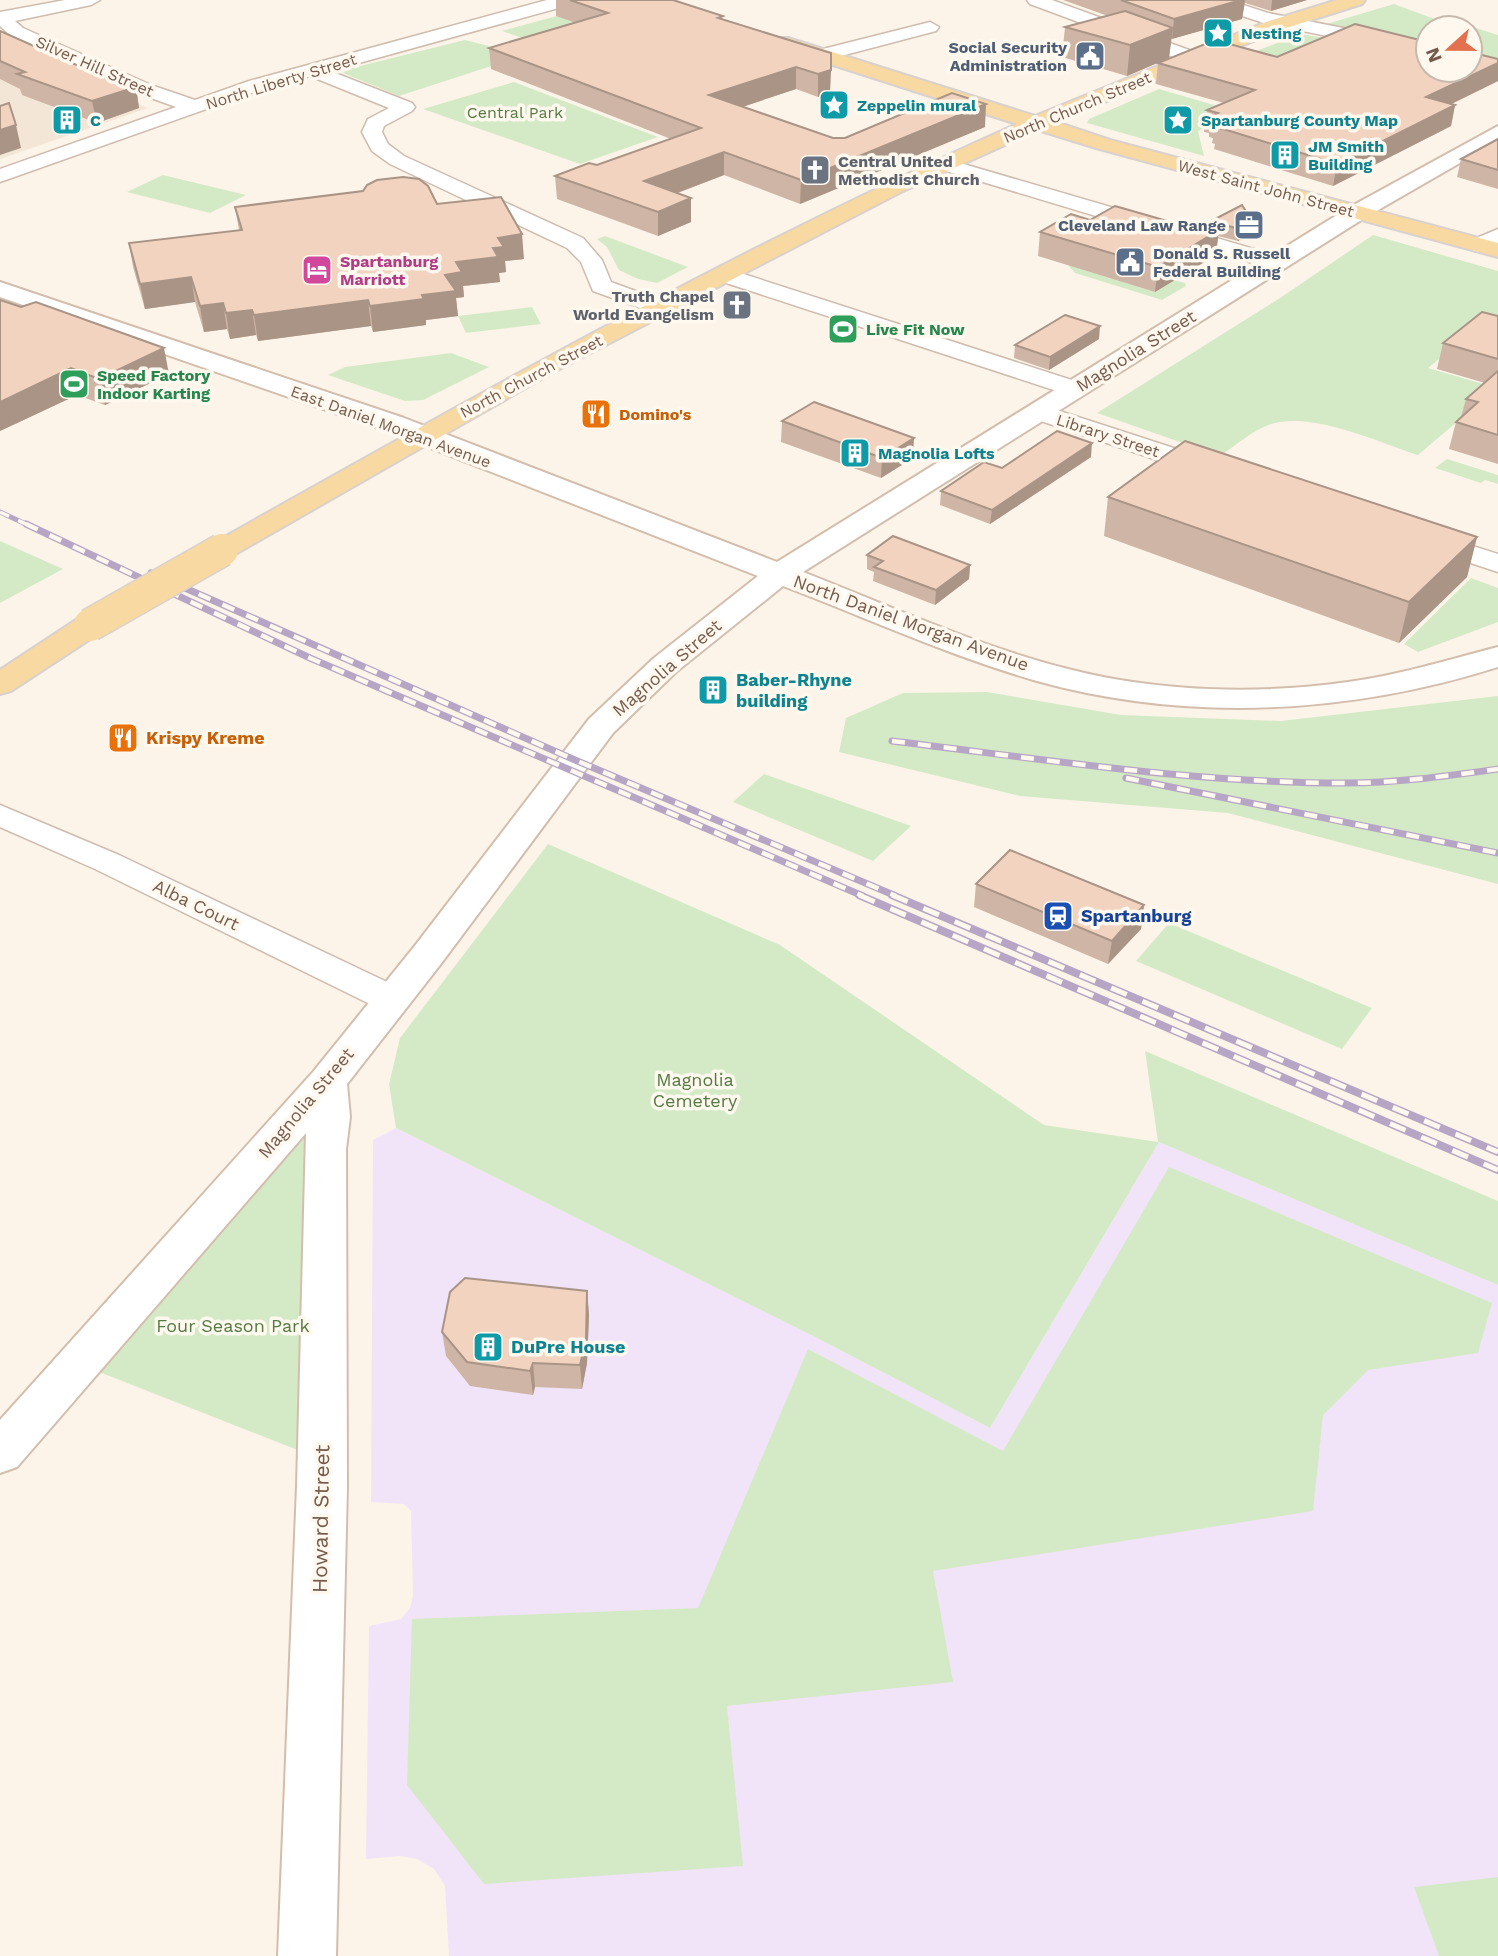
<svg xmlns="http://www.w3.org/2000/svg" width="1498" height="1956" viewBox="0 0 1498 1956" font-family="'Work Sans',sans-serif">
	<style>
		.residential { fill: #f4e6d6 }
		.education { fill: #f1e4f9 }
		.green { fill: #d4eac6 }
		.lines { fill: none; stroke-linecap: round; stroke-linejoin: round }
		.street-casing { stroke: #cebcae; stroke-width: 3 }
		.secondary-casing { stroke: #d3beae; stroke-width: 4 }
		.primary-casing { stroke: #d9d1cd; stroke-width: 4 }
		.street { fill: #fff; fill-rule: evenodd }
		.secondary { fill: #fff; fill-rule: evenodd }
		.primary { fill: #f9d9a2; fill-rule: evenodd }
		.rail-far2-casing { stroke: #b7a5c6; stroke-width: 5 }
		.rail-far1-casing { stroke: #b7a5c6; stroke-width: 7 }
		.rail-casing { stroke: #b7a5c6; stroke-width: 8 }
		.rail-far2 { stroke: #fff8ee; stroke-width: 3.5; stroke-dasharray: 10; stroke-linecap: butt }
		.rail-far1 { stroke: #fff8ee; stroke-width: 4.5; stroke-dasharray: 13; stroke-linecap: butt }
		.rail { stroke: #fff8ee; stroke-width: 5; stroke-dasharray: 17; stroke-linecap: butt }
		.primary-bridge-casing { stroke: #d9d1cd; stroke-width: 35; stroke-linecap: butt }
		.primary-bridge { stroke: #f9d9a2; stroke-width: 32 }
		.wall { fill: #cfb5a5 }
		.shaded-wall { fill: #a99486 }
		.building { fill: #f1d3c0; stroke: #a99486; stroke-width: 2 }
		.labels { text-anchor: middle; stroke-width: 7; stroke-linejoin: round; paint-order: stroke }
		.far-culture-label { font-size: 16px; font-weight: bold; fill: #0d838f; stroke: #fff8ee; text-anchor: start }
		.far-service-label { font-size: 16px; font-weight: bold; fill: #4e5e75; stroke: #fff8ee; text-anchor: end }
		.far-street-label { font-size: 16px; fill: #765b4c; stroke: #fff8ee }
		.far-park-label { font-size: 16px; fill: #547b43; stroke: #fff8ee }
		.far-worship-label { font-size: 16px; font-weight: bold; fill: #5b616d; stroke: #fff8ee; text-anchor: start }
		.far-hotel-label { font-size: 16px; font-weight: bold; fill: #b23c85; stroke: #fff8ee; text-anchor: start }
		.far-leisure-label { font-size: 16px; font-weight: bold; fill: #27864d; stroke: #fff8ee; text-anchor: start }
		.far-food-label { font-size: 16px; font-weight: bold; fill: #c56008; stroke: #fff8ee; text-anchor: start }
		.street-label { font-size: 18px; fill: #765b4c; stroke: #fff8ee }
		.culture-label { font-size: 18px; font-weight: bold; fill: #0d838f; stroke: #fff8ee; text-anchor: start }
		.food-label { font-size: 18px; font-weight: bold; fill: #c56008; stroke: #fff8ee; text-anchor: start }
		.transit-label { font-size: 18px; font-weight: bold; fill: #164399; stroke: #fff8ee; text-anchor: start }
		.park-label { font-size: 18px; fill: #547b43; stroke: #fff8ee }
		.near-street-label { font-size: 21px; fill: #765b4c; stroke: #fff8ee }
	</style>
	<rect width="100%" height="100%" fill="#fcf4e8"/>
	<!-- residential -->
	<polygon class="residential" points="0,43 128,100 148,108 0,159"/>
	<!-- education -->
	<polygon class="education" points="396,1128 817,1338 990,1428 1159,1142 1498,1285 1498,1956 449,1956 445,1886 434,1869 417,1859 400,1856 366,1859 369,1626 401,1619 410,1608 413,1596 411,1511 404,1504 371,1502 373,1140"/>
	<!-- green -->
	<g class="green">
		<polygon points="1394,4 1459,28 1428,28 1428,47 1320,26"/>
		<polygon points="557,16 589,27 556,50 502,31"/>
		<polygon points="1476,28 1498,35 1498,60 1470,55 1470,32 1474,33"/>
		<polygon points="1301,34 1353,43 1305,64 1256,51"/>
		<polygon points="465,40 525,55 399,96 343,73 348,69"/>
		<polygon points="514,82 658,137 580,164 423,109"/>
		<polygon points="1159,89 1238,112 1198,131 1204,156 1087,123 1089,119"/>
		<polygon points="163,175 246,195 210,213 127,192"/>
		<path d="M1373,235L1498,271V342L1470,334L1428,368L1497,388L1418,455C1378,442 1312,411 1271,424C1253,430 1236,445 1220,456L1097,413L1280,298Z"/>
		<polygon points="605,236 688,267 657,283 638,279 619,270 607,247 597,239"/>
		<polygon points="1068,265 1155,292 1174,280 1185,283 1186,286 1162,300 1075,273"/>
		<polygon points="532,307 541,324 466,333 458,316"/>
		<polygon points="451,353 489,367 423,400 405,401 328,375 345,367"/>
		<polygon points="1447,459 1498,475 1498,484 1485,480 1481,483 1435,468"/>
		<polygon points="0,541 63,569 0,603"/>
		<polygon points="1471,578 1498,588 1498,622 1418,652 1404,644"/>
		<polygon points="987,692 1121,715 1281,721 1498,696 1498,884 1228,813 1020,796 839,752 846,718 903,693"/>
		<polygon points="764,774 911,826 873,861 733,802"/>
		<polygon points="548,844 780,945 1044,1125 1158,1142 1145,1051 1498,1201 1498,1285 1159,1142 990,1428 817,1338 396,1128 389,1084 400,1038"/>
		<polygon points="1169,923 1372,1008 1342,1049 1136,961"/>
		<polygon points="327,1082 323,1460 79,1364"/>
		<polygon points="1169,1167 1492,1303 1478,1353 1368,1370 1323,1415 1313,1511 933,1571 953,1682 727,1706 743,1866 484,1884 407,1785 412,1619 698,1608 808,1349 1003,1451"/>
		<polygon points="1498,1877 1498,1956 1439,1956 1414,1887"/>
	</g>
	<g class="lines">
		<!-- street casing -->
		<g class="street-casing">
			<g id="street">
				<polygon points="65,0 100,0 91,5 15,21 23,28 151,85 195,100 249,81 547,0 576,0 573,4 330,71 412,103 415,107 412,111 384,126 382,132 388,144 404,156 583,238 602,260 611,282 668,303 672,308 668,313 660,315 593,291 581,262 567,248 390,164 372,151 362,132 368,119 389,108 310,76 263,89 0,182 0,169 176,107 137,93 11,36 0,26 0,12"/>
				<polygon points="1027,0 1052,0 1200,54 1202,58 1200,62 1186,62 1030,4"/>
				<polygon points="1202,0 1228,0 1268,13 1428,45 1428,57 1264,23 1205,4"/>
				<polygon points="930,22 939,27 936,31 822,61 813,55 815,51"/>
				<polygon points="943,158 1285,258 1288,263 1285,268 1269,268 936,168 933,164 936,160"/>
				<polygon points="1498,229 1498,245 1480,252 1472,250 1469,245 1472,240"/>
				<polygon points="725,268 1084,384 1088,389 1084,394 1075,397 1066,394 717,280 714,275 717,270"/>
				<polygon points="1038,404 1223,464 1227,470 1223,476 1214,478 1205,476 1029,417 1025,412 1029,407"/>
				<polygon points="1426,531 1498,554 1498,572 1416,545 1412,539 1416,533"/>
				<polygon points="0,805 119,855 404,990 410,999 404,1008 391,1011 378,1008 95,869 0,827"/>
			</g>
		</g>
		<!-- secondary casing -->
		<g class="secondary-casing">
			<path id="secondary" d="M1498,126V141L1366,217L803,572C890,606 977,646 1068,669C1157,692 1257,695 1348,682C1400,675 1447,660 1498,647V667C1350,714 1188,723 1037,681C950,656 867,618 783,586L676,672L613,733L440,965L347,1084L350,1117L346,1149L347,1486L336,1956H278L297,1486L306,1133L17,1467L0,1473V1420L313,1072L414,947L589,719L654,658L758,576L384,430L0,297V282L404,418L777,562L1350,207Z"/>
		</g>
		<!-- primary casing -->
		<g class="primary-casing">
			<g id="primary">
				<path d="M1337,0H1365L1362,4L1280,30L1056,122L1110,140L1498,243V257L1096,148L1038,130L901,192L550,374L232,556L222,559L212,556L207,550L212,544C476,395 740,247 1017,124L774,46L771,42L774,38H788L1035,116L1266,22Z"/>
				<polygon points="90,616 101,618 106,625 101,632 11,691 0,694 0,670 79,618"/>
			</g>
		</g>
		<!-- street -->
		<use href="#street" class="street"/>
		<!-- secondary -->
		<use href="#secondary" class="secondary"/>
		<!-- primary -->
		<use href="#primary" class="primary"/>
		<!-- rail-far2 casing -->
		<g class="rail-far2-casing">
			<polyline id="rail-far2" points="0,512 30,526"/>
		</g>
		<!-- rail-far1 casing -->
		<g class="rail-far1-casing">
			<g id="rail-far1">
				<polyline points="26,524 310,658 863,896"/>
				<polyline points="151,573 575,760 896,896"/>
				<path d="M892,741C1043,759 1193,783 1345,783C1397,783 1447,776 1498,769"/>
				<polyline points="1126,778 1498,853"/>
			</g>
		</g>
		<!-- rail casing -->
		<g class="rail-casing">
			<g id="rail">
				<polyline points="859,895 1498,1170"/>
				<polyline points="892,895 1498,1152"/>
			</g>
		</g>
		<!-- rail-far2 -->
		<use href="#rail-far2" class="rail-far2"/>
		<!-- rail-far1 -->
		<use href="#rail-far1" class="rail-far1"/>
		<!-- rail -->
		<use href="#rail" class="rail"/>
		<!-- primary-bridge casing -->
		<g class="primary-bridge-casing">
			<polyline id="primary-bridge" points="90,625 222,550"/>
		</g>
		<!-- primary-bridge -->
		<use href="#primary-bridge" class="primary-bridge"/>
	</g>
	<!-- wall -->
	<g class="wall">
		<polygon points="556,0 673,0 723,19 831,53 830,92 818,97 796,89 742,107 833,138 985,127 800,204 724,175 678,193 691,222 658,236 557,199 555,176 597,165 671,139 491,69 489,48 576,23 556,16"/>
		<polygon points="1063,0 1307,0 1271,11 1245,3 1242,19 1171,39 1169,58 1127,76 1062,57 1065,27 1108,16"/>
		<polygon points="0,31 90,71 136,87 139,108 97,123 22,95 20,89 0,79"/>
		<polygon points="1277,57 1498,59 1498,81 1452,104 1455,105 1451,126 1333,186 1214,149 1215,144 1212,143 1213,138 1209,137 1209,133 1204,132 1207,110 1224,103 1156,84 1158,63"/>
		<polygon points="1498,139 1498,189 1457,177 1461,159"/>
		<polygon points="437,204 524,259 505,261 506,272 499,273 500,282 463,286 464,297 456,298 458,316 426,320 426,325 373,332 371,326 258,341 256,335 230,339 227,329 204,332 195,302 145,309 133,267 129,243 239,230 235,207"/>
		<polygon points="1090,220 1210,228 1211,221 1252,221 1250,234 1238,241 1218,236 1216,255 1155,292 1038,256 1040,232"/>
		<polygon points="0,300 169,374 105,405 77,395 0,431"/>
		<polygon points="1498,316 1498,464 1449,449 1456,422 1461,417 1466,399 1485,383 1437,369 1443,343"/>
		<polygon points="1099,339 1049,370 1014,358 1015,345"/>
		<polygon points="782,421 913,458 881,478 781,442"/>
		<polygon points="1091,457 990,524 940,505 941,491 1002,468"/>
		<polygon points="1108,497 1477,537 1467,577 1399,643 1104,536"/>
		<polygon points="867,555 970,565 969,579 935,605 873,581 874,572 867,569"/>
		<polygon points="976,884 1144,905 1141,929 1108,964 974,907"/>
		<polygon points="587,1291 589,1315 587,1363 582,1389 535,1387 533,1395 470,1386 446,1356 442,1332"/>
	</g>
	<!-- shaded-wall -->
	<g class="shaded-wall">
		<polygon points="1241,0 1245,0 1242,19 1172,39 1174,19"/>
		<polygon points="1272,0 1307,0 1271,11"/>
		<polygon points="1173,28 1169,58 1127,76 1130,45"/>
		<polygon points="1498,63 1498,81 1422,118 1426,97"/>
		<polygon points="796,67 796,89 709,118 709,95"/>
		<polygon points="831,70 830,92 818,97 818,74"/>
		<polygon points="136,87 139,108 97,123 92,101"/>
		<polygon points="986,104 985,127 800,204 801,180"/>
		<polygon points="1455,105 1451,126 1333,186 1337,164"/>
		<polygon points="16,125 21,148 0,155 0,130"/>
		<polygon points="724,152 724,175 645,205 644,181"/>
		<polygon points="691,198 691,222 658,236 658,212"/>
		<polygon points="1252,221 1250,234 1238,241 1239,229"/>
		<polygon points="1219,230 1216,255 1155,292 1158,267"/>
		<polygon points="522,234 524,259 505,261 506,272 499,273 500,282 463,286 464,297 456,298 458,316 426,320 426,325 373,332 370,306 422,295 445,275 456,262 493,248 498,238"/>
		<polygon points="191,277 195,302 145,309 140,284"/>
		<polygon points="368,300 371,326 258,341 254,315"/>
		<polygon points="223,303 227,329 204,332 200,306"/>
		<polygon points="252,310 256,335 230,339 226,313"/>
		<polygon points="1100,326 1099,339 1049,370 1050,357"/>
		<polygon points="164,348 169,374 105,405 99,379"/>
		<polygon points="71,368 77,395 0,431 0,402"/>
		<polygon points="914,438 913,458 881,478 882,458"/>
		<polygon points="1092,443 1091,457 990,524 992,510"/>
		<polygon points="1477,537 1467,577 1399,643 1409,602"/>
		<polygon points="970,565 969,579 935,605 936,590"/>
		<polygon points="1144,905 1141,929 1108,964 1112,941"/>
		<polygon points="587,1291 589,1315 587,1363 582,1389 580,1365"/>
		<polygon points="533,1363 535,1387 533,1395 530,1371"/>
	</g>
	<!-- building -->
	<g class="building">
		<polygon points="570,0 673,0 723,16 718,18 831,53 831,70 818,74 796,67 709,95 833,138 845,138 952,93 986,104 801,180 724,152 644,181 691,198 658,212 555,176 589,163 597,165 701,128 489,48 608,13"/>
		<polygon points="1121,0 1241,0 1174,19"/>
		<polygon points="1125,11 1173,28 1130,45 1065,27"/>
		<polygon points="1355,24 1428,42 1428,70 1470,70 1470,52 1498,59 1498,63 1426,97 1455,105 1337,164 1217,127 1224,124 1215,122 1222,119 1212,116 1218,113 1207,110 1255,90 1158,63 1215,40 1277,57"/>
		<polygon points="0,31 90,71 136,87 92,101 17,74 25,72 0,61"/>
		<polygon points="9,103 16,125 0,130 0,106"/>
		<polygon points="1498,139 1498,170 1461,159"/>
		<polygon points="403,177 419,179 428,186 437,204 501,197 522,234 498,238 504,247 493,248 498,257 456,262 462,272 445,275 456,291 422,295 424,299 370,306 368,300 254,315 252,310 226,313 223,303 200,306 191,277 140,284 129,243 242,230 235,207 363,191 367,185 377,180"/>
		<polygon points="1242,205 1252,221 1239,229 1211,221"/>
		<polygon points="1115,206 1181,225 1188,221 1219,230 1158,267 1040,232 1071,214 1090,220"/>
		<polygon points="0,300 21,307 36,302 164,348 99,379 71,368 0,402"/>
		<polygon points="1482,312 1498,316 1498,359 1443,343"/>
		<polygon points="1065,315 1100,326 1050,357 1015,345"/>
		<polygon points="1498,371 1498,435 1456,422 1478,402 1466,399"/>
		<polygon points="814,402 914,438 882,458 782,421"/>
		<polygon points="1057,431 1092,443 992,510 941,491 984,462 1002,468"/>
		<polygon points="1185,441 1477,537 1409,602 1108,497"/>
		<polygon points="893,536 970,565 936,590 874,567 883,561 867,555"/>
		<polygon points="1010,850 1144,905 1112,941 976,884"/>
		<polygon points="465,1278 587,1291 586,1339 580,1365 533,1363 530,1371 467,1362 442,1332 450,1292"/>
	</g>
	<!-- icons -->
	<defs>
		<g id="sight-square" transform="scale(1.575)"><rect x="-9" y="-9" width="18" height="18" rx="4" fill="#0f9aa8" stroke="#fff8ee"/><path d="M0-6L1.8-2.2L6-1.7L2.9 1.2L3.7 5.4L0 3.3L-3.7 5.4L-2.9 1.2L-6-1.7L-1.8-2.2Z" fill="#fff"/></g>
		<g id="civic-square" transform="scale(1.575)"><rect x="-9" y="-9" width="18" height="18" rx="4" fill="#5c6f8a" stroke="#fff8ee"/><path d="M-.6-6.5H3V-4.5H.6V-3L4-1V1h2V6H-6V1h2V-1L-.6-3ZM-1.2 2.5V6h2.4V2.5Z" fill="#fff"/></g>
		<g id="building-square" transform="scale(1.575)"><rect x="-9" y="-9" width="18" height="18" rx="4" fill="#0f9aa8" stroke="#fff8ee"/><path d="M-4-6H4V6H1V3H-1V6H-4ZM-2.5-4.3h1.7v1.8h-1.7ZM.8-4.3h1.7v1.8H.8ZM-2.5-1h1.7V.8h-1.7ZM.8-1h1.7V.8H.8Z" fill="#fff"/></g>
		<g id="church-square" transform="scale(1.575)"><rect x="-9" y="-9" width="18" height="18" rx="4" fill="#6b7280" stroke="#fff8ee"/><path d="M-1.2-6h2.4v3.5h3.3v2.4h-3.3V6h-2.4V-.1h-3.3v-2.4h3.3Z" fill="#fff"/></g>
		<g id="office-square" transform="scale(1.575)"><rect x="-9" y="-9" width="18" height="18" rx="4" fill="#5c6f8a" stroke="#fff8ee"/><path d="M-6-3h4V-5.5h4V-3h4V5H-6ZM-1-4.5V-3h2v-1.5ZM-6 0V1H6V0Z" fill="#fff"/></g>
		<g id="hotel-square" transform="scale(1.575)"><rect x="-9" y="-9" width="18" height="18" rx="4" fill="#d1479c" stroke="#fff8ee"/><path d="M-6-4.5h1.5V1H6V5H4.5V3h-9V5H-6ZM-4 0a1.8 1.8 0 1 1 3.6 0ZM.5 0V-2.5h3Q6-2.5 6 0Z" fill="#fff"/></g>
		<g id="stadium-square" transform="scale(1.575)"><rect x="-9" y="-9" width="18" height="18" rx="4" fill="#2e9e5b" stroke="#fff8ee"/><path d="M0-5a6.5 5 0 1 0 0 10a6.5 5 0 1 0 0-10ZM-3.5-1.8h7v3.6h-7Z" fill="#fff"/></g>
		<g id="restaurant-square" transform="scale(1.575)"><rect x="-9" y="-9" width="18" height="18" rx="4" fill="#e8710a" stroke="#fff8ee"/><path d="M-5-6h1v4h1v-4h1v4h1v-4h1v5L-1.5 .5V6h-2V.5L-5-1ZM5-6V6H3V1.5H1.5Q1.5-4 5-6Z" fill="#fff"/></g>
		<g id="station-square" transform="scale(1.575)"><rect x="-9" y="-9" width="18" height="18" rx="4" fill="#1a4fb4" stroke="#fff8ee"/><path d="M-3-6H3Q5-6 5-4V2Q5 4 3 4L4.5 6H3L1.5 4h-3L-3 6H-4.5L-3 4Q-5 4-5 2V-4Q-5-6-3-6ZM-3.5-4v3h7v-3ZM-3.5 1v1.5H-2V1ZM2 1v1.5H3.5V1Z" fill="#fff"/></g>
	</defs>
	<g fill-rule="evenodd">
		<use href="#sight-square" x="1218" y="33"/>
		<use href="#civic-square" x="1090" y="56"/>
		<use href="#sight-square" x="834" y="105"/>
		<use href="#building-square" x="67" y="120"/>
		<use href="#sight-square" x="1178" y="120"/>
		<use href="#building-square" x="1285" y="155"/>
		<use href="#church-square" x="815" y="170"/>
		<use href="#office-square" x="1249" y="225"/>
		<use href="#civic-square" x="1130" y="262"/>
		<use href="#hotel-square" x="317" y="270"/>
		<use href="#church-square" x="737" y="305"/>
		<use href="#stadium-square" x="843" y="329"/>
		<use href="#stadium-square" x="74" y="384"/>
		<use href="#restaurant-square" x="596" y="414"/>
		<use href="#building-square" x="855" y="453"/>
		<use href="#building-square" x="713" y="690"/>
		<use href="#restaurant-square" x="123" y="738"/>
		<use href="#station-square" x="1058" y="916"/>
		<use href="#building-square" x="488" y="1347"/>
	</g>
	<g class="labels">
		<!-- far-culture labels -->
		<g class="far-culture-label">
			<text x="1241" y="39">Nesting</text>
			<text x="857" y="111">Zeppelin mural</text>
			<text x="90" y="126">C</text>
			<text x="1201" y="126">Spartanburg County Map</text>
			<text x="1308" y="152">JM Smith<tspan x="1308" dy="18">Building</tspan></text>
			<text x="878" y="459">Magnolia Lofts</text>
		</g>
		<!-- far-service labels -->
		<g class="far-service-label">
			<text x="1067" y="53">Social Security<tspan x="1067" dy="18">Administration</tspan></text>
			<text x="1226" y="231">Cleveland Law Range</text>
			<text x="1153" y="259" text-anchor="start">Donald S. Russell<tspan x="1153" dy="18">Federal Building</tspan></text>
		</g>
		<!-- far-street labels -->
		<g class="far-street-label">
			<text transform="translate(95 66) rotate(24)" y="6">Silver Hill Street</text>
			<text transform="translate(281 81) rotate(-17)" y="6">North Liberty Street</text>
			<text transform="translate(1077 107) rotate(-23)" y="6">North Church Street</text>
			<text transform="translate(1266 188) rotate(15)" y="6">West Saint John Street</text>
			<text transform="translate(531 376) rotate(-28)" y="6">North Church Street</text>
			<text transform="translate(391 426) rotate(20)" y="6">East Daniel Morgan Avenue</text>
			<text transform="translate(1108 435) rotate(18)" y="6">Library Street</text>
		</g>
		<!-- far-park labels -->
		<g class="far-park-label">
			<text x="515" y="118">Central Park</text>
		</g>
		<!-- far-worship labels -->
		<g class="far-worship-label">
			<text x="838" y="167">Central United<tspan x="838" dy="18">Methodist Church</tspan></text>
			<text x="714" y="302" text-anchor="end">Truth Chapel<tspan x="714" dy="18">World Evangelism</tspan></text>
		</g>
		<!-- far-hotel labels -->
		<g class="far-hotel-label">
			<text x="340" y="267">Spartanburg<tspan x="340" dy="18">Marriott</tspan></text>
		</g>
		<!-- far-leisure labels -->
		<g class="far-leisure-label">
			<text x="866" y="335">Live Fit Now</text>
			<text x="97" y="381">Speed Factory<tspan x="97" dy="18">Indoor Karting</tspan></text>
		</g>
		<!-- far-food labels -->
		<g class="far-food-label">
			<text x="619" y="420">Domino's</text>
		</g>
		<!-- street labels -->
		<g class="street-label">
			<text transform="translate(1136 351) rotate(-32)" y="6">Magnolia Street</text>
			<text transform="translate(911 623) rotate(20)" y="6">North Daniel Morgan Avenue</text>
			<text transform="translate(667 668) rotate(-41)" y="6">Magnolia Street</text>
			<text transform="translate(196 905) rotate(26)" y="6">Alba Court</text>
			<text transform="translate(306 1103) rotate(-50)" y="6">Magnolia Street</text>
		</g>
		<!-- culture labels -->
		<g class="culture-label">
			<text x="736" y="686">Baber-Rhyne<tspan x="736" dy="21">building</tspan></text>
			<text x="511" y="1353">DuPre House</text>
		</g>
		<!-- food labels -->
		<g class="food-label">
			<text x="146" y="744">Krispy Kreme</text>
		</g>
		<!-- transit labels -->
		<g class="transit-label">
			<text x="1081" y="922">Spartanburg</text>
		</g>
		<!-- park labels -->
		<g class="park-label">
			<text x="695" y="1086">Magnolia<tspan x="695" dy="21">Cemetery</tspan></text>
			<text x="233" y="1332">Four Season Park</text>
		</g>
		<!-- near-street labels -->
		<g class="near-street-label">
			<text transform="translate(321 1519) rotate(-89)" y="7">Howard Street</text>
		</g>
	</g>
	<!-- north arrow -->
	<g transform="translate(1449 49) rotate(249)"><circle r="33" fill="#fff8ee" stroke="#c8b9ad" stroke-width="2"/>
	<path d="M0-5L12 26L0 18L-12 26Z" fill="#e3714f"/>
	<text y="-10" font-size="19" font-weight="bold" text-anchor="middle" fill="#765b4c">N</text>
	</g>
</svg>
